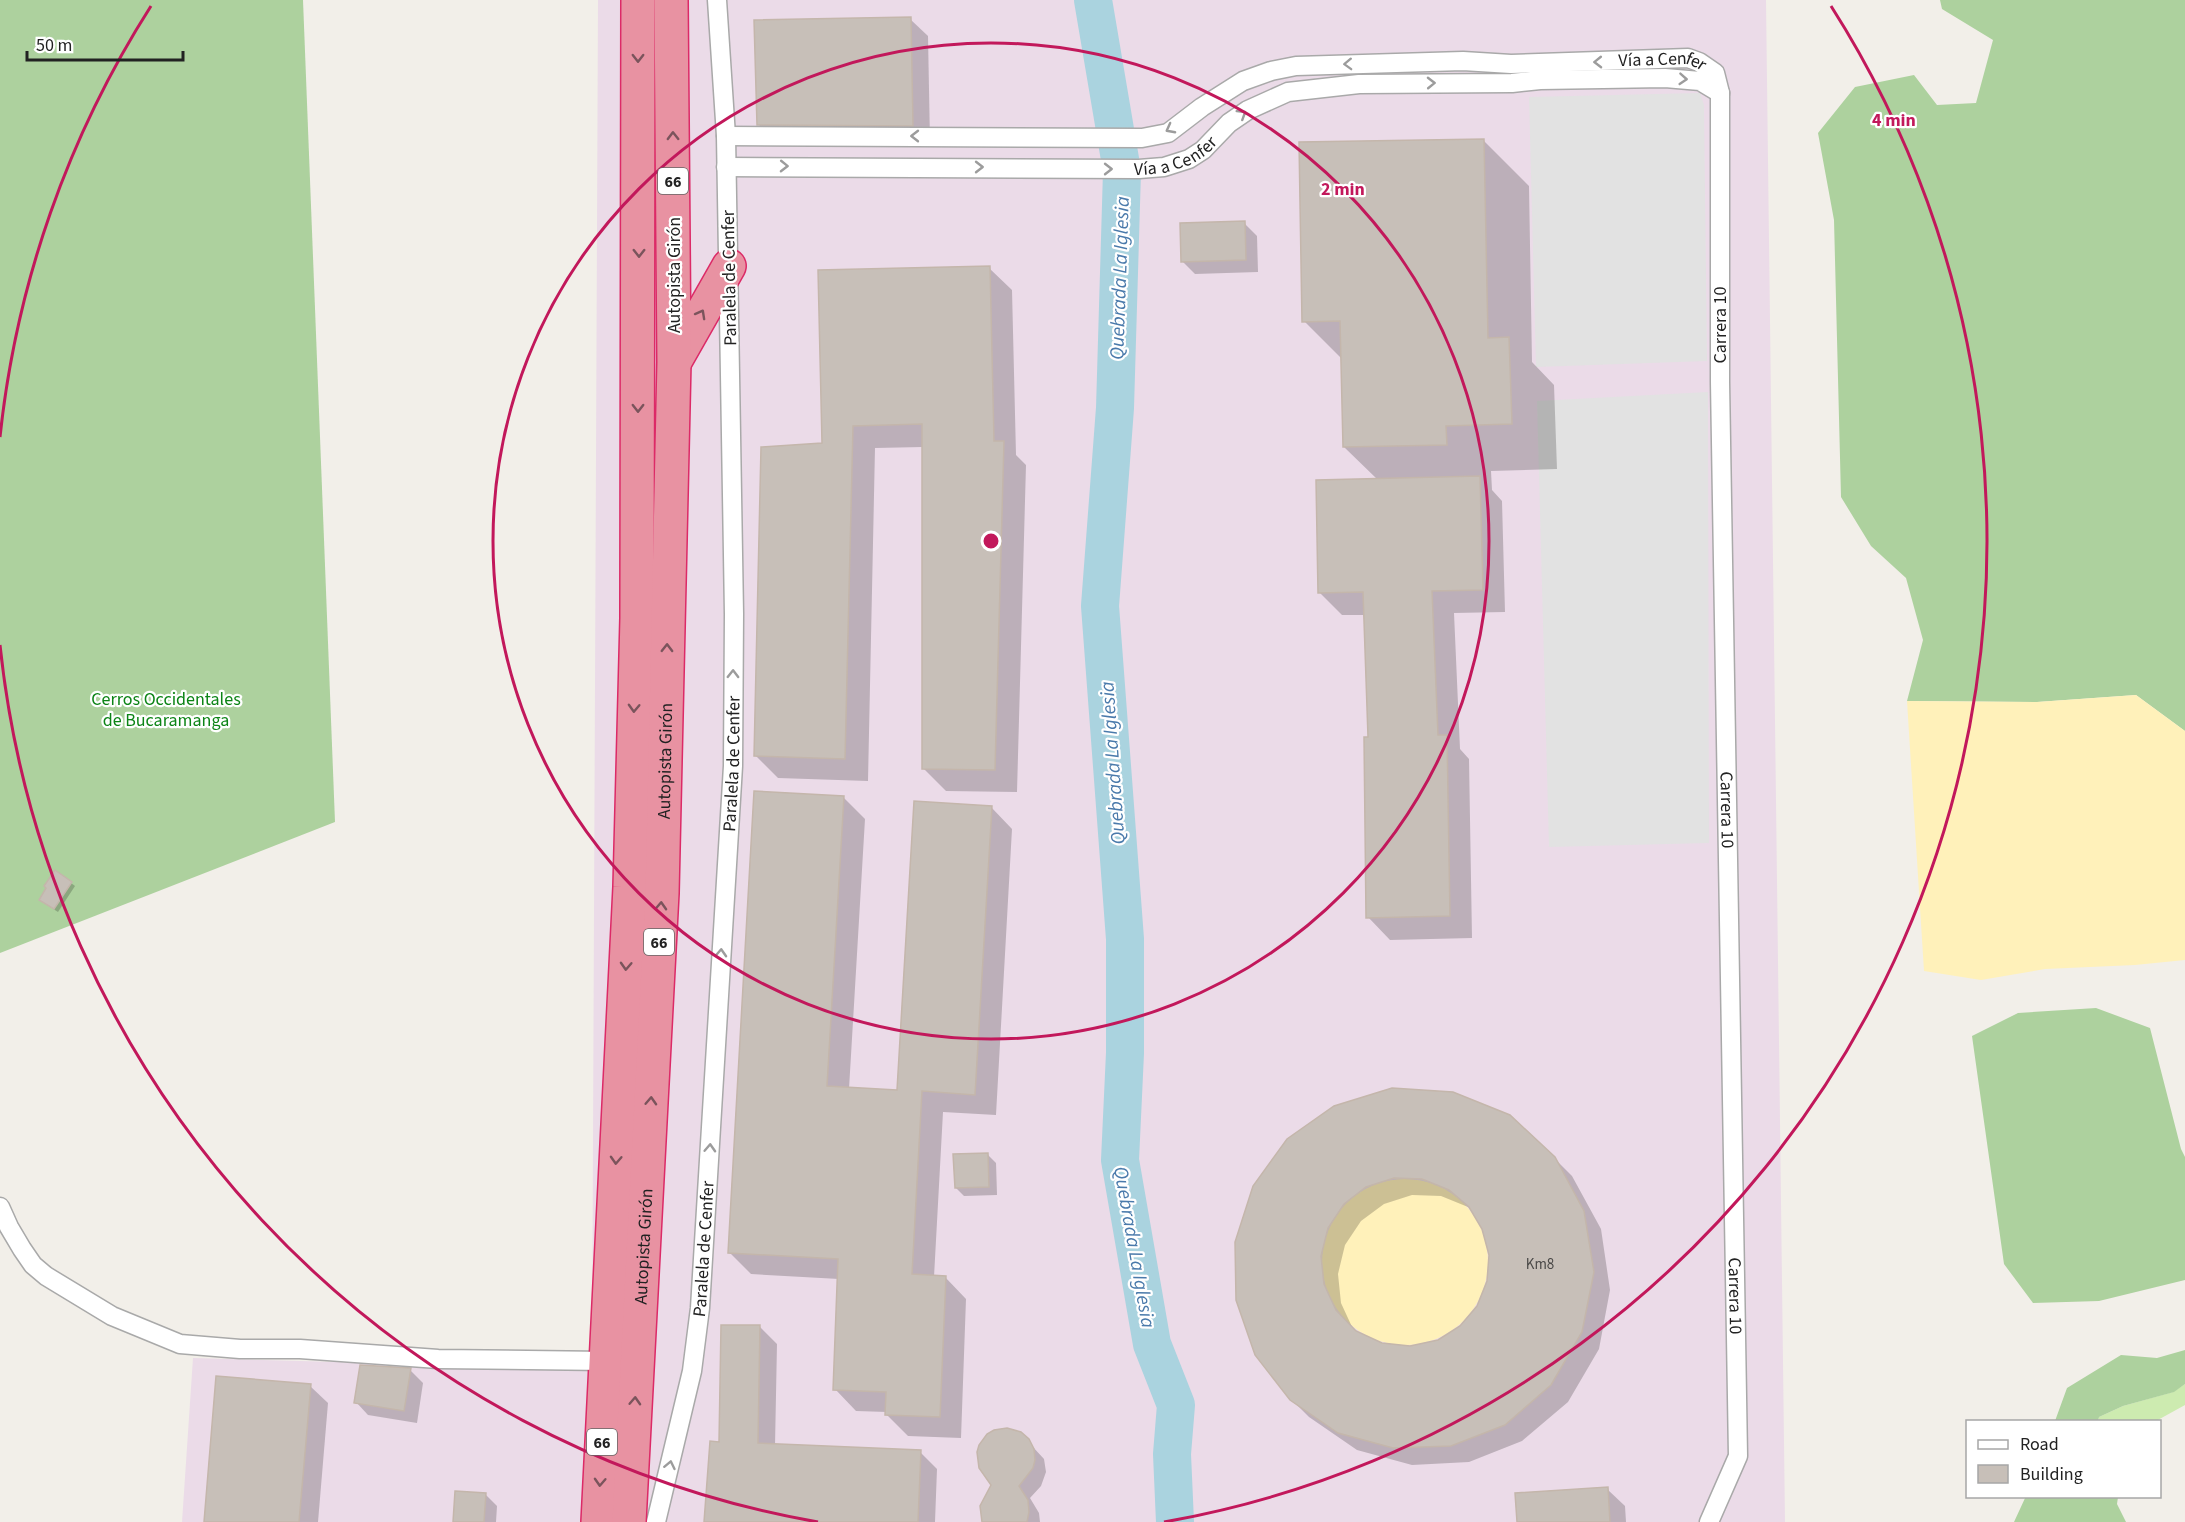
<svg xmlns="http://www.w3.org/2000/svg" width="2185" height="1522" viewBox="0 0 2185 1522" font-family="'Source Sans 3',sans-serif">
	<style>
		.industrial { fill: #ebdbe8 }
		.grass { fill: #cdebb0 }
		.forest { fill: #add19e }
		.sand { fill: #fff1ba }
		.parking { fill: #e2e2e2 }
		.shadow { fill: #0003; fill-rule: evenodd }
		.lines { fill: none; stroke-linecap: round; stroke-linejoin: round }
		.river { stroke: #aad3df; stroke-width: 38 }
		.building { fill: #c7bfb8; stroke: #c4b6ab; stroke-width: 1.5; fill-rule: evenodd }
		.street-casing { stroke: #a9a9a9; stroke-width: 21 }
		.highway-casing { stroke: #dc2a67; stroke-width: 36 }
		.street { stroke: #fff; stroke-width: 18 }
		.highway { stroke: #e892a2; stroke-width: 33 }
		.oneway { stroke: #7b545c }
		.oneway2 { stroke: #9c9c9c }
		.ring { fill: none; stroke: #c2185b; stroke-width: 3 }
		.labels { text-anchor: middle; stroke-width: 4.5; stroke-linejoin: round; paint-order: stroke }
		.number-label { font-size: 15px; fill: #4b4948 }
		.shield { fill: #fff; stroke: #646464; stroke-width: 1.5 }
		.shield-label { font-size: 16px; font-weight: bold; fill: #222 }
		.street-label { font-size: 18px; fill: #222; stroke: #fff }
		.park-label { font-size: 18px; fill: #0c8416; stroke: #fff }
		.water-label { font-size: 20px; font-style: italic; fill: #4a7aab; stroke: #fff }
		.centre { fill: #c2185b; stroke: #fff; stroke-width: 3 }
		.ring-label { font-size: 18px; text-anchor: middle; font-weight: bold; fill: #c2185b; stroke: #fff; stroke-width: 4.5; stroke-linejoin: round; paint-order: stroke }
	</style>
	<rect width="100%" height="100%" fill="#f2efe9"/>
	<!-- industrial -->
	<polygon class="industrial" points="598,0 1766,0 1785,1522 182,1522 193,1358 592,1369"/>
	<!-- grass -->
	<polygon class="grass" points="2185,1384 2185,1405 2156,1421 2098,1422 2099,1417 2123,1406 2173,1392"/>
	<!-- forest -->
	<g class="forest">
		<polygon points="0,0 303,0 335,822 0,953"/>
		<polygon points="1940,0 2185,0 2185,731 2136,695 2037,702 1907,701 1923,640 1906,578 1871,546 1841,497 1834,220 1818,133 1855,87 1914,75 1937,105 1976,103 1993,40 1942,9"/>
		<polygon points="2096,1008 2150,1028 2181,1149 2185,1157 2185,1280 2099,1301 2033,1303 2004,1264 1972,1036 2018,1013"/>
		<polygon points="2185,1350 2185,1384 2174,1392 2123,1406 2099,1417 2098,1421 2055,1421 2067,1388 2121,1355 2157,1358"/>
		<polygon points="2026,1496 2118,1497 2117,1504 2126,1522 2014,1522"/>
	</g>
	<!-- sand -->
	<g class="sand">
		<polygon points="2136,695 2185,731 2185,960 2135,965 2045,969 1981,980 1924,971 1907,701 2037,702"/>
		<circle cx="1405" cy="1262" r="83"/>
	</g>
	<!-- parking -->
	<g class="parking">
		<polygon points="1700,93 1704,105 1707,361 1536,367 1529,97"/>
		<polygon points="1708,392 1709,843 1549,847 1537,401"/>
	</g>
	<!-- shadow -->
	<g class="shadow">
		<polygon points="910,19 928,36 930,142 776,142 758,124"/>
		<polygon points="1483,140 1529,186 1532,362 1554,385 1557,469 1491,471 1492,490 1502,501 1505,612 1454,613 1460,749 1469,759 1472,938 1390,940 1368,917 1369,738 1365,615 1342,615 1320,593 1378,480 1344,447 1343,360 1304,321"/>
		<polygon points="1244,223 1257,236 1258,272 1195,274 1182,261"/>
		<polygon points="989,268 1012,290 1016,455 1026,465 1017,792 946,791 923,768 923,447 875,448 868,781 778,778 755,755 824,445"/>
		<polygon points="843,797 865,819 849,1089 899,1092 991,807 1012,829 996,1115 943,1112 934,1277 945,1277 966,1299 961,1438 908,1436 887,1415 887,1412 856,1411 835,1389 839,1279 751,1274 729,1252"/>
		<polygon points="71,883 75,886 58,912 44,903"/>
		<polygon points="988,1155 996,1163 997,1195 964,1196 956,1188"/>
		<path d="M1554,1158L1572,1176L1601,1229L1610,1290L1599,1349L1568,1402L1522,1441L1469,1462L1412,1465L1357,1450L1309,1417L1291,1399L1254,1187ZM1412,1195L1441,1196L1468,1207L1473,1211L1484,1229L1490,1255L1488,1281L1478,1306L1461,1327L1439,1341L1410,1348L1381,1345L1353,1329L1341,1303L1338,1274L1345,1245L1361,1221L1384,1204Z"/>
		<polygon points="760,1327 777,1344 775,1446 920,1452 937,1469 935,1522 705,1522 720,1443"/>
		<polygon points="410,1370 423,1383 417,1423 368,1415 356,1402"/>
		<polygon points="310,1386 328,1403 318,1522 205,1522"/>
		<polygon points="1021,1434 1044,1459 1046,1472 1041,1486 1030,1498 1039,1513 1040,1522 986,1522"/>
		<polygon points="1607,1489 1625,1506 1626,1522 1518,1522"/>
		<polygon points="485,1494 497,1506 496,1522 454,1522"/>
	</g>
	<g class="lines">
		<!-- river -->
		<polyline class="river" points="1093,0 1122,171 1115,408 1100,606 1125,939 1125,1053 1120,1160 1152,1344 1176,1405 1172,1454 1175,1522"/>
	</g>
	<!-- building -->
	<g class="building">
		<polygon points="911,17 913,126 757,125 754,20"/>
		<polygon points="1484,139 1488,338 1509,337 1512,424 1446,426 1447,445 1343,447 1340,321 1302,322 1299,142"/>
		<polygon points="1245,221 1246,260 1181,262 1180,223"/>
		<polygon points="990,266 994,441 1004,441 995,770 922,769 922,424 853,426 845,759 754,756 761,447 822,443 818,270"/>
		<polygon points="1480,476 1483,590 1432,591 1438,735 1447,735 1450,916 1366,918 1364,737 1368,737 1363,592 1318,593 1316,480"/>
		<polygon points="754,791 844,796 827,1086 897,1090 914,801 992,806 975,1095 922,1091 912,1274 946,1276 940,1417 885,1415 886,1392 833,1390 838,1259 728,1253"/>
		<polygon points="55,870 72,882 54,909 39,900 46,888 44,886"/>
		<path d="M1392,1088L1453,1092L1510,1115L1555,1157L1584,1211L1594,1272L1582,1332L1551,1385L1505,1425L1451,1446L1393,1448L1338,1433L1290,1400L1255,1355L1236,1300L1235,1242L1253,1186L1287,1139L1334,1106ZM1394,1178L1422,1179L1449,1190L1469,1207L1482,1229L1489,1255L1487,1281L1477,1306L1460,1326L1438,1340L1410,1346L1382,1343L1356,1331L1336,1310L1324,1284L1321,1256L1328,1228L1344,1204L1366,1187Z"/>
		<polygon points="988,1153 989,1187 955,1188 953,1154"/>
		<polygon points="721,1325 760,1325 758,1443 921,1450 918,1522 704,1522 710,1441 719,1442"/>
		<polygon points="360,1365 411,1368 404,1411 354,1403"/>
		<polygon points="216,1376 311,1384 299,1522 204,1522"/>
		<polygon points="1007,1428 1021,1432 1029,1439 1034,1449 1035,1460 1033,1468 1019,1486 1028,1500 1029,1512 1027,1522 982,1522 980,1506 991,1485 979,1468 977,1452 979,1445 987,1434 994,1430"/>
		<polygon points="1608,1487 1610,1522 1517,1522 1515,1493"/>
		<polygon points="455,1491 486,1493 484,1522 453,1522"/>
	</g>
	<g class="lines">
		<!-- street casing -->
		<g class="street-casing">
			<g id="street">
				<path id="s1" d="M726,136L1142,138L1168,133L1202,107L1243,81L1271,71L1296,66L1463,61L1511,64L1688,58L1699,62L1715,73L1720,93V382L1738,1456L1709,1522"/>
				<path id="s2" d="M726,167L1139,169L1164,167L1189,159L1203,150L1229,123L1248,110L1288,92L1359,84L1512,83L1540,80L1665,78L1700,81L1720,93"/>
				<polyline points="0,1207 9,1227 22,1249 33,1265 46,1276 112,1316 180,1344 240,1349 300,1349 438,1359 606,1361"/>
				<path id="s3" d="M656,1522L692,1371L700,1308L733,766L734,614L726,136L717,0"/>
			</g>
		</g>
		<!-- highway casing -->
		<g class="highway-casing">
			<g id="highway">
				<polyline points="675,361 729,266"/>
				<polyline points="598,1522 630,887 637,618 638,0"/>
				<path id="s4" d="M629,1522L662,893L674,362L671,0"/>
			</g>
		</g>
		<!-- street -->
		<use href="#street" class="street"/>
		<!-- highway -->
		<use href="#highway" class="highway"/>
	</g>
	<!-- one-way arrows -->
	<defs><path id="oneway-chevron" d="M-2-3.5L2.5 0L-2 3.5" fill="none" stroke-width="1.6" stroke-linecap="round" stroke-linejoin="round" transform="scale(1.5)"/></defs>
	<g class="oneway">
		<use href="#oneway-chevron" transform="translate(638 58) rotate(90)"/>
		<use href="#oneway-chevron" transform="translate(673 136) rotate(-91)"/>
		<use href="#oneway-chevron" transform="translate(639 253) rotate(90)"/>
		<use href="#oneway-chevron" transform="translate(701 314) rotate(-61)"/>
		<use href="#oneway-chevron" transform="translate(638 408) rotate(90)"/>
		<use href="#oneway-chevron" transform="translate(667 648) rotate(-89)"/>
		<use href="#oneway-chevron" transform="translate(634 708) rotate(92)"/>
		<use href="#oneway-chevron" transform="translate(661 906) rotate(-87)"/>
		<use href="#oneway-chevron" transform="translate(626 966) rotate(93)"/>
		<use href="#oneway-chevron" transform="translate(651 1101) rotate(-87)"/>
		<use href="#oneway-chevron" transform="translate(616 1160) rotate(93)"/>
		<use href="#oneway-chevron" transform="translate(635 1401) rotate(-87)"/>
		<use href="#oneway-chevron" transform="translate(600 1482) rotate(93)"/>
	</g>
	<g class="oneway2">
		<use href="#oneway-chevron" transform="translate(1598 62) rotate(179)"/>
		<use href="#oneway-chevron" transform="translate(1348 64) rotate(178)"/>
		<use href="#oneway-chevron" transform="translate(1683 79) rotate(4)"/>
		<use href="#oneway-chevron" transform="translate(1431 83) rotate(-1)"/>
		<use href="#oneway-chevron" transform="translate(1242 114) rotate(-32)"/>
		<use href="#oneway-chevron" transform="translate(1170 129) rotate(152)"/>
		<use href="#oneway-chevron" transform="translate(915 136) rotate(-180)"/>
		<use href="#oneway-chevron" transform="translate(784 166) rotate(1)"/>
		<use href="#oneway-chevron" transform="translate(979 167)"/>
		<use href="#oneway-chevron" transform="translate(1108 169)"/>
		<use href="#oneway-chevron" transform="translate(733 674) rotate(-89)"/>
		<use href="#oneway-chevron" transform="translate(721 953) rotate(-87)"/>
		<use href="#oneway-chevron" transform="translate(710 1148) rotate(-87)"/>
		<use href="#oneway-chevron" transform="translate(670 1465) rotate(-78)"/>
	</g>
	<!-- distance rings -->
	<g class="ring">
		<circle cx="991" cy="541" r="498"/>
		<path d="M818 1522A996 996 0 0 1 0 645M0 437A996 996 0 0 1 151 6M1831 6A996 996 0 0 1 1164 1522"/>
	</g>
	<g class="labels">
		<!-- number labels -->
		<g class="number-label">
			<text x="1540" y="1269">Km8</text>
		</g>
		<!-- shield labels -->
		<g class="shield">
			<rect x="658" y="168" width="30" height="26" rx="4.5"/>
			<rect x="644" y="929" width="30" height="26" rx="4.5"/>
			<rect x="587" y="1429" width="30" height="26" rx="4.5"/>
		</g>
		<g class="shield-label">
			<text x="673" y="187">66</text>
			<text x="659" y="948">66</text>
			<text x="602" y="1448">66</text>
		</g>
		<!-- street labels -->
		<g class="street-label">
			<text dy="6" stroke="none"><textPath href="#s1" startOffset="956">Vía a Cenfer</textPath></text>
			<text dy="6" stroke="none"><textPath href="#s2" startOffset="452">Vía a Cenfer</textPath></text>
			<text transform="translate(674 275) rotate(-90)" y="6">Autopista Girón</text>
			<text transform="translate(729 278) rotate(-91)" y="6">Paralela de Cenfer</text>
			<text transform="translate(1720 325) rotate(-90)" y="6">Carrera 10</text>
			<text dy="6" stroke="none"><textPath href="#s4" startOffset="762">Autopista Girón</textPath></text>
			<text dy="6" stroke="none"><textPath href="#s3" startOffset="764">Paralela de Cenfer</textPath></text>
			<text dy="6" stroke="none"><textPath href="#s1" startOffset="1750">Carrera 10</textPath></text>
			<text dy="6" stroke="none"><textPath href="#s4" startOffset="276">Autopista Girón</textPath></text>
			<text dy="6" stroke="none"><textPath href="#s3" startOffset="278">Paralela de Cenfer</textPath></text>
			<text dy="6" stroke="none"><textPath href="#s1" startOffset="2236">Carrera 10</textPath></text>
		</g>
		<!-- park labels -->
		<g class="park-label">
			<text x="166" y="705">Cerros Occidentales<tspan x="166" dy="21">de Bucaramanga</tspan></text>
		</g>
		<!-- water labels -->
		<g class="water-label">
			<text transform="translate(1119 278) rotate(-88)" y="7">Quebrada La Iglesia</text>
			<text transform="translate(1112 763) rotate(-94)" y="7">Quebrada La Iglesia</text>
			<text transform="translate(1135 1247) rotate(80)" y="7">Quebrada La Iglesia</text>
		</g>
	</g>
	<circle cx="991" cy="541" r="9" class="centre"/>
	<g class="ring-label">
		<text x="1894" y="126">4 min</text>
		<text x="1343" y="195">2 min</text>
	</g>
	<!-- legend -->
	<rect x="1966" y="1420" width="195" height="78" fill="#ffffff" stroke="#a7a7a7" stroke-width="1.5"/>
	<rect x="1978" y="1440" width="30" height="9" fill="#ffffff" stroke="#a7a7a7" stroke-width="1.5"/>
	<text x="2020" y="1450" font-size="18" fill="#222222">Road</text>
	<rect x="1978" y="1465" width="30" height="18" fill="#c7bfb8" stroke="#a7a7a7" stroke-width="1.5"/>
	<text x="2020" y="1480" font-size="18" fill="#222222">Building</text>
	<!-- scale -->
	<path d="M27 51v9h156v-9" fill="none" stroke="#222222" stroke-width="3"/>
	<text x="36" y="51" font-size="18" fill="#222222" stroke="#ffffff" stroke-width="4.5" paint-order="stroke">50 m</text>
</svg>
